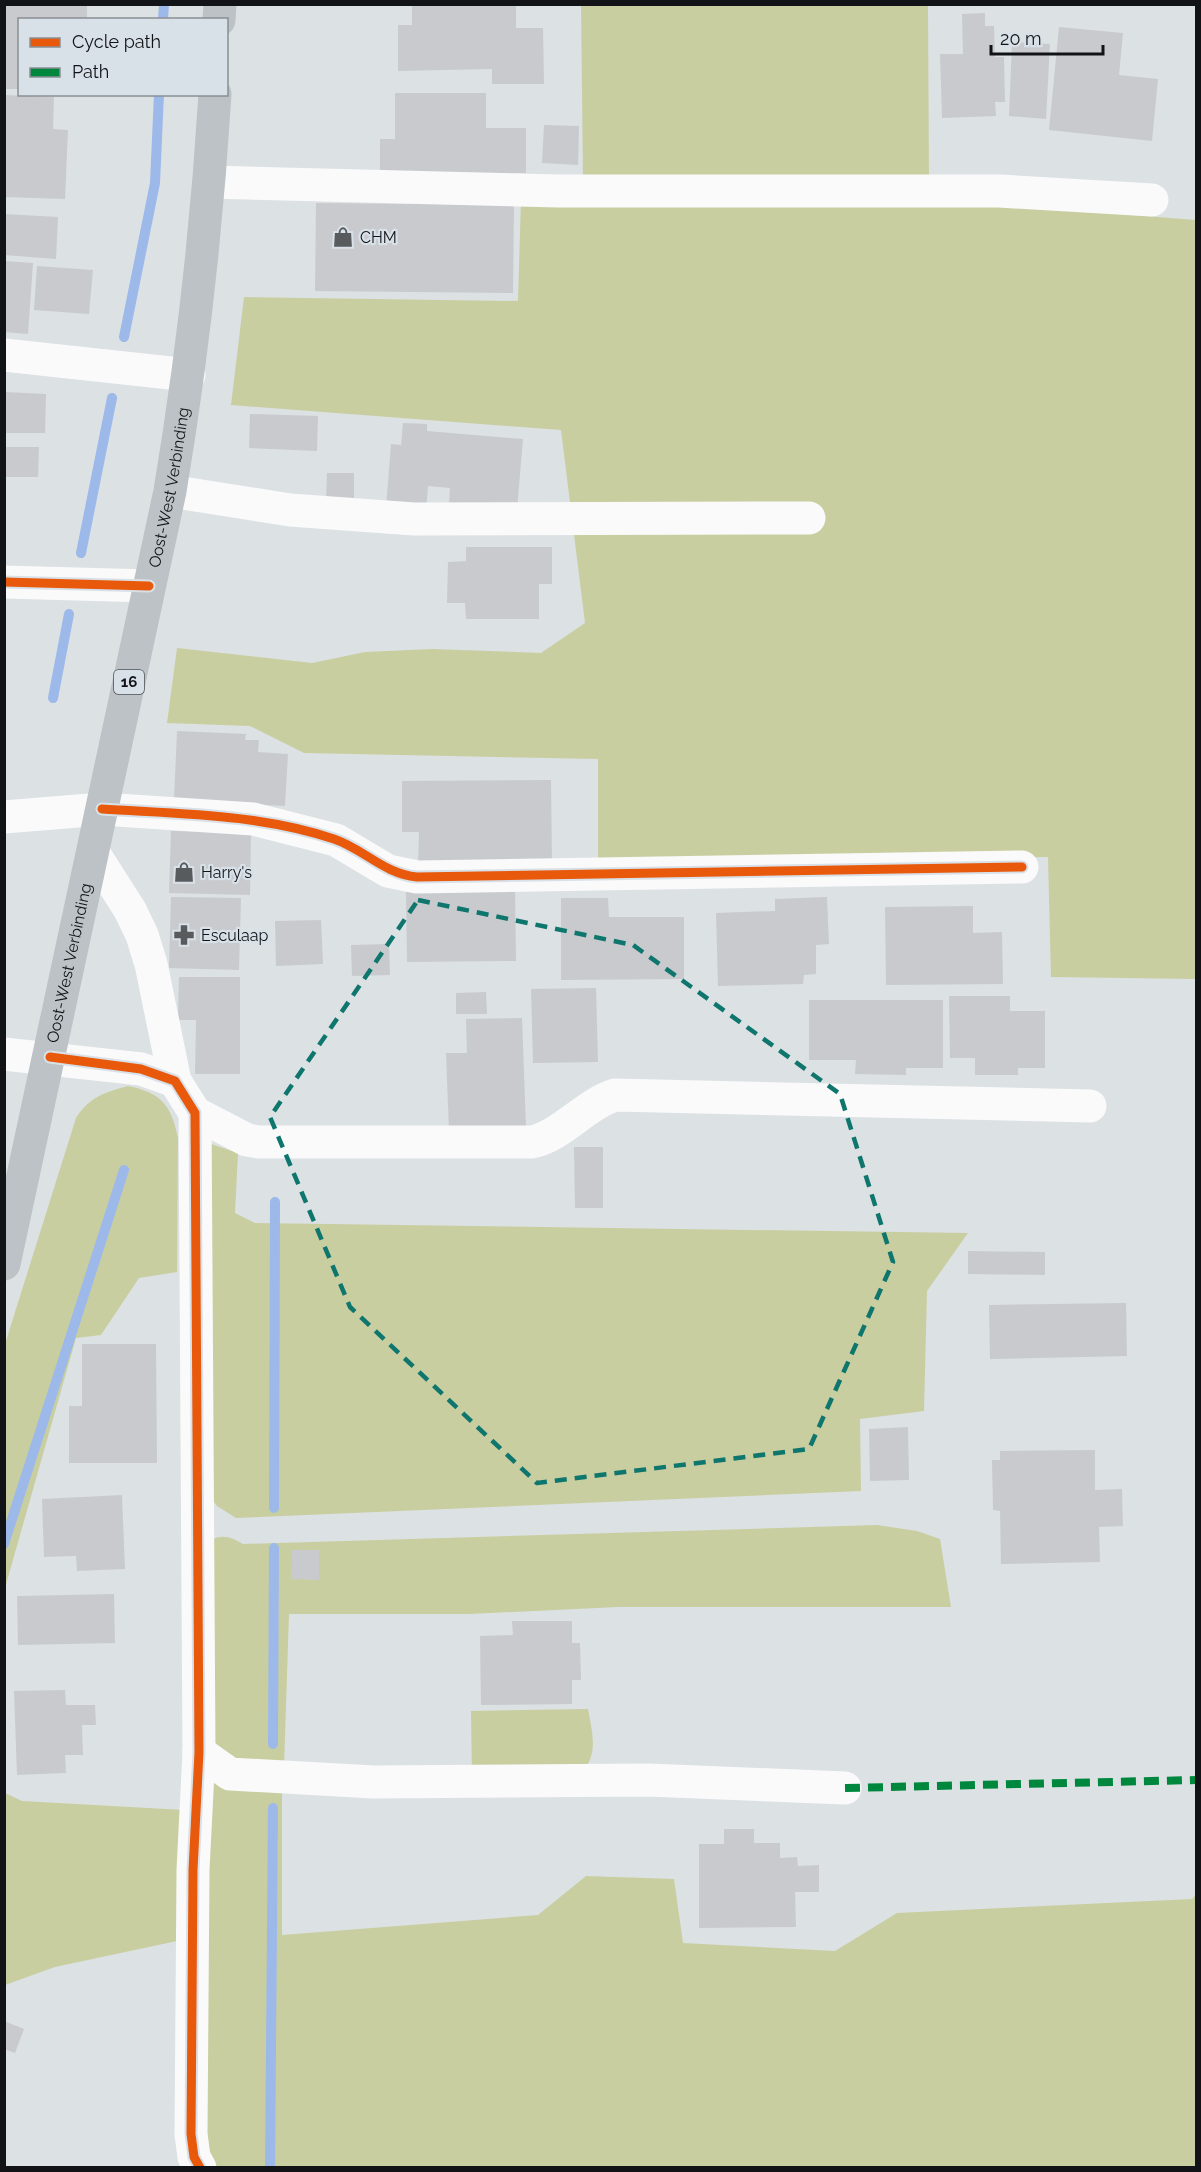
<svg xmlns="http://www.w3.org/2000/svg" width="1201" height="2172" viewBox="0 0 1201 2172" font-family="Raleway,sans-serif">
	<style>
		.grass { fill: #c9cea0 }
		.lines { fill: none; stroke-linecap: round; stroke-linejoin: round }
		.stream { stroke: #9cb9ea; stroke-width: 10 }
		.building { fill: #c8cace }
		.minor { stroke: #fafafb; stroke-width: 33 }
		.major { stroke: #bcc2c5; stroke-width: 33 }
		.quiet { stroke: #00873e; stroke-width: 8; stroke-dasharray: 15 8; stroke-linecap: butt }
		.cycleway-casing { stroke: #d9e1e8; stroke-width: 13 }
		.cycleway { stroke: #e8590c; stroke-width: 9 }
		.marked { fill: none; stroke: #0f766e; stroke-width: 4.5; stroke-dasharray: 12 8; stroke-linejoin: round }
		.labels { text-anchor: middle; stroke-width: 4.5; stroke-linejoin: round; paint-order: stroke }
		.shield { fill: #d9e1e8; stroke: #4d5155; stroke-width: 1.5 }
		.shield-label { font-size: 15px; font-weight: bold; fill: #111316 }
		.poi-label { font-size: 16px; fill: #111316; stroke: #d9e1e8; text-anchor: start }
		.street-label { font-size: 16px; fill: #111316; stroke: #d9e1e8 }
	</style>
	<rect width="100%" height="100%" fill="#dce1e4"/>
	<!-- grass -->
	<g class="grass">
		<polygon points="581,5 928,5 929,182 583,179"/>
		<polygon points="521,200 978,203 1196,220 1196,979 1051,977 1048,857 598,864 598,759 304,753 250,726 167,723 177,648 312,663 365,652 432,649 541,653 585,623 561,430 231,405 244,297 518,301"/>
		<path d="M128,1086C161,1093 171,1104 178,1138L177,1272L139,1278L101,1335L76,1338L5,1588V1344L76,1118C88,1098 105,1092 128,1086Z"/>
		<polygon points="205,1142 238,1153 235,1213 255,1223 968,1233 927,1291 924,1411 860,1419 861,1491 236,1518 217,1506 206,1492"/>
		<path d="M877,1525L917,1531L940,1539L951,1607H618L469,1614H289L284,1767L238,1762L220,1754L210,1736L213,1539C224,1534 233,1538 243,1544Z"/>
		<path d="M588,1709C592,1732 599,1754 582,1772L472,1775L471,1711Z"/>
		<polygon points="209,1774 282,1790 282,1935 538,1915 586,1876 674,1879 683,1943 835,1951 897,1913 1192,1899 1196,1894 1196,2167 214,2168 199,2133"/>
		<polygon points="5,1793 22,1801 184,1810 177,1941 55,1967 5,1985"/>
	</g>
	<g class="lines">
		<!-- stream -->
		<g class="stream">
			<polyline points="163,20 164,4"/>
			<polyline points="124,337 155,183 159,94"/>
			<polyline points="81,553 112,398"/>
			<polyline points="53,698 69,614"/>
			<polyline points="274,1508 275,1202"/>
			<polyline points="4,1544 124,1170"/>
			<polyline points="273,1744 274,1548"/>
			<polyline points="270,2168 273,1808"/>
		</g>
	</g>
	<!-- building -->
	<g class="building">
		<polygon points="4,4 87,4 87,20 20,20 20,89 4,89"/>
		<polygon points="516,4 516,28 543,28 544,84 492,84 492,69 398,71 398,25 412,25 412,5"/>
		<polygon points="985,13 985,26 994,26 995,57 1004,57 1005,102 995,102 996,116 942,118 940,54 963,54 962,14"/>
		<polygon points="1059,27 1123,33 1119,75 1158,79 1152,141 1049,130"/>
		<polygon points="1012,42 1050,44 1046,119 1009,116"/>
		<polygon points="395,93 486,93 486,128 526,128 526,173 380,172 380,139 395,139"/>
		<polygon points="4,95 54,97 53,129 68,130 65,199 4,197"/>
		<polygon points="544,125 579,126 578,165 542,163"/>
		<polygon points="316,203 514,205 513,293 315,291"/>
		<polygon points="4,214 58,217 56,259 4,255"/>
		<polygon points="4,261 33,263 28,334 4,332"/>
		<polygon points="37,266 93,270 89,314 34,310"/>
		<polygon points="5,392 46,394 45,433 5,433"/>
		<polygon points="250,414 318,416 317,451 249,448"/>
		<polygon points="403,423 427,424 427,431 523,439 517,510 449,504 450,488 428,486 426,511 386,508 391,444 401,445"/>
		<polygon points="4,447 39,447 38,477 4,477"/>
		<polygon points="327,473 354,473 354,501 326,501"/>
		<polygon points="466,547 552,547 552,584 539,584 539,619 466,619 465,603 447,603 448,562 466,561"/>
		<polygon points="177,731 246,734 245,740 259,740 258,752 288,754 285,806 174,800"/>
		<polygon points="551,780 552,865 418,866 419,832 402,832 402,781"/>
		<polygon points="171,831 251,833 250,895 169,893"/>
		<polygon points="515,890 516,961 407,962 406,892"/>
		<polygon points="171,897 241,898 239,970 169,968"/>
		<polygon points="827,897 829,944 816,945 816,974 804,975 803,984 718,986 716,913 775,911 775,899"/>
		<polygon points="561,898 608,898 609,917 684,917 684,979 561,980"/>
		<polygon points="973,906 973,933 1002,932 1003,984 886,985 885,907"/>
		<polygon points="321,920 323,964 276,966 275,921"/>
		<polygon points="389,944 390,975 352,976 351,945"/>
		<polygon points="179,977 240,977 240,1074 195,1074 196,1020 178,1020"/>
		<polygon points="596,988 598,1062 533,1063 531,989"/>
		<polygon points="486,992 487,1014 456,1014 456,993"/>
		<polygon points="949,996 1010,996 1010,1011 1045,1011 1045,1068 1018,1068 1018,1075 975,1075 975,1058 950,1058"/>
		<polygon points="809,1000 943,1000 943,1068 906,1068 906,1075 855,1074 856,1060 809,1060"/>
		<polygon points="522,1018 526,1128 449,1131 446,1053 467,1053 466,1019"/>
		<polygon points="574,1147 603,1147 603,1208 575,1208"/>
		<polygon points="968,1251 1045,1252 1045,1275 968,1274"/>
		<polygon points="1126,1303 1127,1356 990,1359 989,1305"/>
		<polygon points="82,1344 156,1344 157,1463 69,1463 69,1406 82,1406"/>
		<polygon points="908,1427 909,1480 870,1481 869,1429"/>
		<polygon points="1095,1450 1095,1490 1122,1489 1123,1526 1099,1527 1100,1562 1001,1564 1000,1511 993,1510 992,1460 1000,1460 1000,1451"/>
		<polygon points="122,1495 125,1569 77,1571 76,1556 44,1557 42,1499"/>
		<polygon points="292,1550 319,1550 319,1580 291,1579"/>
		<polygon points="114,1594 115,1643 18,1645 17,1596"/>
		<polygon points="512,1621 572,1621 572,1643 580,1643 581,1680 572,1680 572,1704 481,1705 480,1636 513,1635"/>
		<polygon points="65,1690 66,1705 95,1705 96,1725 82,1725 83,1755 65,1755 66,1773 17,1775 14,1691"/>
		<polygon points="724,1829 754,1829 754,1843 780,1843 780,1858 797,1857 798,1866 819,1865 819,1892 795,1892 796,1927 699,1928 699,1844 724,1844"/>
		<polygon points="4,2021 24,2029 15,2053 4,2049"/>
	</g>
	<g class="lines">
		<!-- minor -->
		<g class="minor">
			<polyline points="210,182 559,191 999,191 1152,200"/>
			<polyline points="4,355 189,375"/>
			<polyline points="170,491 290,510 414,519 809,518"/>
			<polyline points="4,582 149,586"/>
			<polyline points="4,817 102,809 253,819 336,840 388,871 417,877 1022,867"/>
			<polyline points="93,852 130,910 142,935 151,964 175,1081 195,1113 199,1752 193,1870 191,2134 194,2157 200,2168"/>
			<polyline points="4,1054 141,1069 175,1081"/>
			<path d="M195,1113L247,1140L259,1142H532C563,1135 584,1105 615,1095L1090,1106"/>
			<polyline points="199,1752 230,1774 373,1782 648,1780 845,1788"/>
		</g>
		<!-- major -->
		<g class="major">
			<polyline points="219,20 220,4"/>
			<path id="s1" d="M4,1264L170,491C192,359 207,228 215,94"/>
		</g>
		<!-- quiet -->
		<polyline class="quiet" points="845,1788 1196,1780"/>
		<!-- cycleway casing -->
		<g class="cycleway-casing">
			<g id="cycleway">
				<polyline points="4,582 149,586"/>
				<path d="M102,809C180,814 260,814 334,839C364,849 384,874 417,877L1022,867"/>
				<polyline points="50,1057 141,1069 175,1081 195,1113 199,1752 193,1870 191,2134 194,2157 200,2168"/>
			</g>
		</g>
		<!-- cycleway -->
		<use href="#cycleway" class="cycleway"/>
	</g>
	<!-- marked area -->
	<path class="marked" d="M418,900L633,945L840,1094L893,1262L809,1449L537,1483L350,1307L270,1117Z"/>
	<!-- icons -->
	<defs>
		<g id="shop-bare" transform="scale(1.62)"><path d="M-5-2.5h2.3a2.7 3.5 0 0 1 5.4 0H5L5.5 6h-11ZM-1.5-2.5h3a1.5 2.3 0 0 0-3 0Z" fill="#585b5e" stroke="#d9e1e8" stroke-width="2.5" paint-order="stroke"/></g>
		<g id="pharmacy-bare" transform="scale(1.62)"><path d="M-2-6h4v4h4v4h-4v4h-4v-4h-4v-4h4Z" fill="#585b5e" stroke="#d9e1e8" stroke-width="2.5" paint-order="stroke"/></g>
	</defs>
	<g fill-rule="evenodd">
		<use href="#shop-bare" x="343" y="237"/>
		<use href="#shop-bare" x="184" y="872"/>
		<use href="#pharmacy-bare" x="184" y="935"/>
	</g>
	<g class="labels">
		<!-- shield labels -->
		<rect class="shield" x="114" y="670" width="30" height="24" rx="4.5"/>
		<g class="shield-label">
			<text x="129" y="687">16</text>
		</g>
		<!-- poi labels -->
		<g class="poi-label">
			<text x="360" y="243">CHM</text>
			<text x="201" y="878">Harry's</text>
			<text x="201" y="941">Esculaap</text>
		</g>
		<!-- street labels -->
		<g class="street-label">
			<text dy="6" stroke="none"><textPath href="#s1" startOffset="794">Oost-West Verbinding</textPath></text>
			<text dy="6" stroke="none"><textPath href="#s1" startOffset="308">Oost-West Verbinding</textPath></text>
		</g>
	</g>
	<!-- border -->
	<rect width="1201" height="2172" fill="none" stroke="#111316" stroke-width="12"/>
	<!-- legend -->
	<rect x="18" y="18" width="210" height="78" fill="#d9e1e8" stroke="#898f94" stroke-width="1.5"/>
	<rect x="30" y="38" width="30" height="9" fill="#e8590c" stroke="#898f94" stroke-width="1.5"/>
	<text x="72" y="48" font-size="18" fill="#111316">Cycle path</text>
	<rect x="30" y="68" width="30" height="9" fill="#00873e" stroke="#898f94" stroke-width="1.5"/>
	<text x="72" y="78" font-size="18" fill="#111316">Path</text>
	<!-- scale -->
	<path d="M991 45v9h112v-9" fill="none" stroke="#111316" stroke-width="3"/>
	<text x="1000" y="45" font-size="18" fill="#111316" stroke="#d9e1e8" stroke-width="4.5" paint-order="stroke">20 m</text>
</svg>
